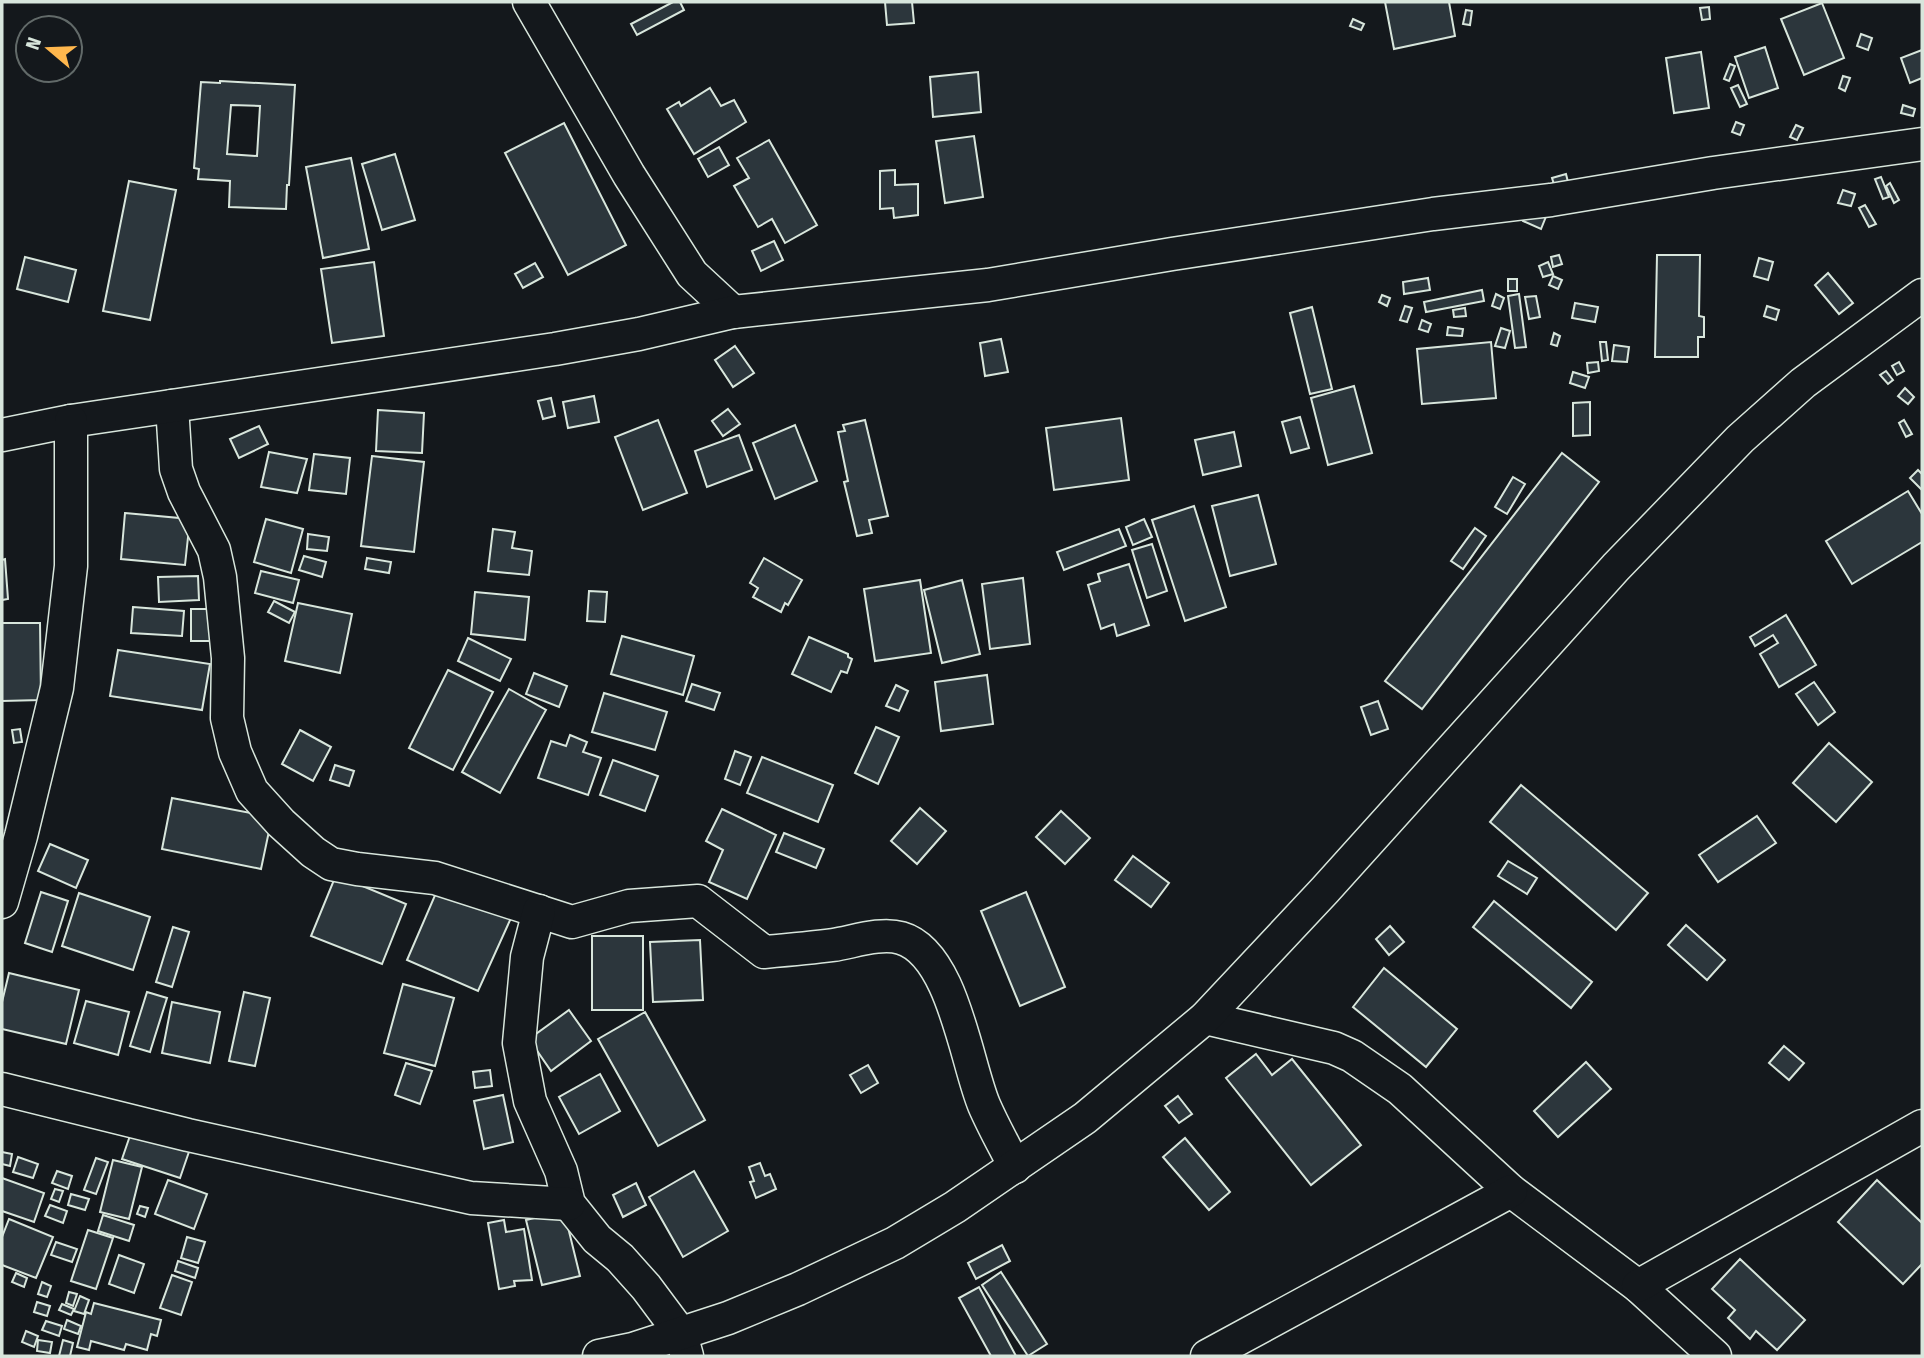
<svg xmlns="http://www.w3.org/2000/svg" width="1924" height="1358" viewBox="0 0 1924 1358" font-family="'Fira Sans Condensed',sans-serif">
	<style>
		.building { fill: #2c363c; stroke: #d8e6dc; stroke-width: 2; fill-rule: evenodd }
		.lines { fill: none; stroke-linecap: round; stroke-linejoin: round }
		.minor-casing { stroke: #d8e6dc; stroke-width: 35 }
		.minor { stroke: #14181c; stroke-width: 32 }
	</style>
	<rect width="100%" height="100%" fill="#14181c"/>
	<!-- building -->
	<g class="building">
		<polygon points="673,2 680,2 684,10 637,35 631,24"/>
		<polygon points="885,2 912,2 914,23 887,25"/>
		<polygon points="1385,2 1449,2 1455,36 1394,49"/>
		<polygon points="1822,3 1844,58 1804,75 1781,19"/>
		<polygon points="1709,7 1710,19 1702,20 1700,8"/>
		<polygon points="1466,10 1472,11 1470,25 1463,24"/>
		<polygon points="1353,19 1364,24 1361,30 1350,26"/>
		<polygon points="1861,34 1872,38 1868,50 1857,46"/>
		<polygon points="1765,47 1778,88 1749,98 1735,57"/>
		<polygon points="1922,50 1922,78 1910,83 1901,58"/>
		<polygon points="1701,52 1709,108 1674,113 1666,58"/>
		<polygon points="1730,64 1735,66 1729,81 1724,79"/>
		<polygon points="978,72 981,112 933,117 930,77"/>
		<polygon points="1843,76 1850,78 1845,91 1839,88"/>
		<path d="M220,81L295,85L289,185H287L286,209L229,207L230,181L198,179L199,169L194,168L201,82L220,83ZM231,105L260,106L257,156L227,154Z"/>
		<polygon points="1738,85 1747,104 1740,107 1731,88"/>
		<polygon points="710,88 721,106 734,100 746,122 694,154 667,109 679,102 681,106"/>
		<polygon points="1903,105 1915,109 1913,116 1901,113"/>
		<polygon points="1736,122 1744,125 1740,135 1732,132"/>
		<polygon points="564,123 626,245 568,275 505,153"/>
		<polygon points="1796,125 1803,128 1797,140 1790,137"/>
		<polygon points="974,136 983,197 945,203 936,141"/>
		<polygon points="769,140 817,225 785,243 772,219 758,227 734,186 749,178 737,158"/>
		<polygon points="719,147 729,165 708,177 698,159"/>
		<polygon points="395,154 415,220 382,230 362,164"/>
		<polygon points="351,158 369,249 323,258 306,167"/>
		<polygon points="895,170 895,185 918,184 918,215 894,218 893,208 880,209 880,171"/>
		<polygon points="1566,174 1570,190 1557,194 1552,178"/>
		<polygon points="1881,177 1889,197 1883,199 1875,179"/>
		<polygon points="129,181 176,190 150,320 103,311"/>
		<polygon points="1890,183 1899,200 1894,203 1886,186"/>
		<polygon points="1843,190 1855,194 1851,206 1838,203"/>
		<polygon points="1865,205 1876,224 1869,227 1859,208"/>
		<polygon points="1528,207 1547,214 1541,229 1523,221"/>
		<polygon points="774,241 783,260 761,271 752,251"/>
		<polygon points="1559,255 1562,264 1553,267 1551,257"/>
		<polygon points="1657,255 1700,255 1699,316 1704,317 1704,337 1698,337 1698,357 1655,357"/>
		<polygon points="25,257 76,270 68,302 17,289"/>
		<polygon points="1759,258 1773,262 1768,280 1754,276"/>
		<polygon points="374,262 384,336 332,343 321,269"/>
		<polygon points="1548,262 1553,274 1543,277 1539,266"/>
		<polygon points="535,263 543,277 523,288 515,274"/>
		<polygon points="1828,273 1853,303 1839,314 1815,285"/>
		<polygon points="1553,276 1562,280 1558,289 1549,285"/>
		<polygon points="1428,278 1430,290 1404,294 1403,282"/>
		<rect x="1508" y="279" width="9" height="12"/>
		<polygon points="1482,290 1484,301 1426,312 1424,302"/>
		<polygon points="1496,294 1504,298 1500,309 1492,306"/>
		<polygon points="1519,294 1526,347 1515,348 1508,296"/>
		<polygon points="1382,295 1390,298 1387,306 1379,302"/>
		<polygon points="1536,296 1540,317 1529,319 1525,297"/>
		<polygon points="1575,303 1598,307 1595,322 1572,318"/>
		<polygon points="1405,306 1412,308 1407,322 1400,320"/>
		<polygon points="1767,306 1779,310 1776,320 1764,316"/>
		<polygon points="1312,307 1332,389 1310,394 1290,313"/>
		<polygon points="1465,308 1466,316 1454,317 1453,310"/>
		<polygon points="1422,320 1431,324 1428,332 1419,329"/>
		<polygon points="1448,327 1463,329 1462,336 1447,335"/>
		<polygon points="1501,328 1510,331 1505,348 1495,346"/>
		<polygon points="1554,333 1560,336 1557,346 1551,344"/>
		<polygon points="1001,339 1008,372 985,376 980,343"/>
		<polygon points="1491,342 1496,398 1422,404 1417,349"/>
		<polygon points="1600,342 1606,342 1608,360 1602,361"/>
		<polygon points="1614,345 1629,347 1627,362 1612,361"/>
		<polygon points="735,346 754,373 733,387 715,360"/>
		<polygon points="1598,362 1599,371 1588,373 1587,363"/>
		<polygon points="1899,362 1904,371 1897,375 1892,366"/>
		<polygon points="1886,371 1893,380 1888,384 1880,375"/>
		<polygon points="1573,372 1589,377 1585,388 1570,383"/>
		<polygon points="1354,386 1372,453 1328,465 1311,398"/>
		<polygon points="1905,388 1914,397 1908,404 1898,396"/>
		<polygon points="594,396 599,422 568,428 563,402"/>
		<polygon points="551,398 555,416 543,419 538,401"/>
		<polygon points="1590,402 1590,435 1573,436 1573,403"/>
		<polygon points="728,409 740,424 723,436 712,421"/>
		<polygon points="378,410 424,413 422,453 376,451"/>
		<polygon points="1300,417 1309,448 1291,453 1282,422"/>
		<polygon points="1121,418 1129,480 1054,490 1046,428"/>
		<polygon points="658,420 687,493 643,510 615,437"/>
		<polygon points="865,420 888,516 869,520 872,533 857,536 844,482 848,481 838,432 845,431 843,425"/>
		<polygon points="1904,420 1912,434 1906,437 1899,423"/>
		<polygon points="795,425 817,481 775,499 753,443"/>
		<polygon points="259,426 268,444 239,458 230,439"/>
		<polygon points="1234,432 1241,466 1203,475 1195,440"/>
		<polygon points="739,435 752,470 707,487 695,451"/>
		<polygon points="269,452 307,459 297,493 261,487"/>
		<polygon points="1562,453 1599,482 1422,709 1385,681"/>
		<polygon points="314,454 350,458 346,494 309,490"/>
		<polygon points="372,456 424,462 414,552 361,546"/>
		<polygon points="1918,470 1922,474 1922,490 1910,478"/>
		<polygon points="1513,477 1525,484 1507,514 1495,507"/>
		<polygon points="1908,491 1922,514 1922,542 1852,584 1826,541"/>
		<polygon points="1258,495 1276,564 1230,576 1212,506"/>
		<polygon points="1194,506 1226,607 1185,621 1152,520"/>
		<polygon points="125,513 190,519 185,565 121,559"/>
		<polygon points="266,519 303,529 291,573 254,562"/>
		<polygon points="1144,519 1152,537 1133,545 1126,527"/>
		<polygon points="1475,528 1486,536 1463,569 1451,561"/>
		<polygon points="493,529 515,532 512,548 532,551 529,575 488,571"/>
		<polygon points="1119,529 1126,546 1064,570 1057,552"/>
		<polygon points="308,534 329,537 327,551 307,549"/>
		<polygon points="1152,544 1167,591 1147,598 1132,550"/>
		<polygon points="304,556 326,562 322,577 299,570"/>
		<polygon points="367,558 391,562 389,573 365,569"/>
		<polygon points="764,558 802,580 788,605 785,603 781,612 753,597 758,588 750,583"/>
		<polygon points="5,559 8,599 2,600 2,560"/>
		<polygon points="1129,564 1149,625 1117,636 1114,624 1101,629 1088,585 1100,581 1098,574"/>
		<polygon points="261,571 299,580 293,603 255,593"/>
		<polygon points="198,576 199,600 159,602 158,577"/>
		<polygon points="1023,578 1030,644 990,649 982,584"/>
		<polygon points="920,580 931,653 875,661 864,589"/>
		<polygon points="962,580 980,654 942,663 924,590"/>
		<polygon points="589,591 607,592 605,622 587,621"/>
		<polygon points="475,592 529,597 525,640 471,634"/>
		<polygon points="274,601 295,612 289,623 268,612"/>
		<polygon points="298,603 352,614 340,673 285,661"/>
		<polygon points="133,607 184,611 182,636 131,633"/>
		<rect x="191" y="609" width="26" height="32"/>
		<polygon points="1786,615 1816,665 1779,687 1760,654 1778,643 1773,635 1755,646 1750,637"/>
		<polygon points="2,623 40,623 41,700 2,701"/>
		<polygon points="622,636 694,656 683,695 611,674"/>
		<polygon points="809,637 848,654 848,657 852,659 847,673 841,671 831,692 792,674"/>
		<polygon points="468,638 511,659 500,681 458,661"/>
		<polygon points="118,650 210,664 202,710 110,696"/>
		<polygon points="448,670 493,692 453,770 409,748"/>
		<polygon points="534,673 567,686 559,707 526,694"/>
		<polygon points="987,675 993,724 941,731 935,682"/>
		<polygon points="1814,682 1835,712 1818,725 1796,694"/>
		<polygon points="692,684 720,693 714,710 686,701"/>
		<polygon points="896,685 908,691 899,711 886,706"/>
		<polygon points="509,689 546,710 500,793 462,772"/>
		<polygon points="604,693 667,712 655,750 592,732"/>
		<polygon points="1378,701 1388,729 1371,735 1361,707"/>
		<polygon points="876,727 899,737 878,784 855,773"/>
		<polygon points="20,729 22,742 14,743 12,730"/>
		<polygon points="300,730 331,747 313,781 282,764"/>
		<polygon points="570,735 587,742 583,752 601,758 588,795 538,778 551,741 566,746"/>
		<polygon points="1829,743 1872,782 1836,822 1793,783"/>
		<polygon points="735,751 751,757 740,785 725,779"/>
		<polygon points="762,757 833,785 818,822 747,793"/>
		<polygon points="613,760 658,776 645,811 600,795"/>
		<polygon points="335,765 354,771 349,786 330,780"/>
		<polygon points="1521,785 1648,893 1616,930 1490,822"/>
		<polygon points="172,798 272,817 261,869 162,849"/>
		<polygon points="920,808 946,831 917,864 891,841"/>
		<polygon points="722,809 776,835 747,899 709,882 723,850 706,841"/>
		<polygon points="1061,811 1090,838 1065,864 1036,837"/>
		<polygon points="1757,816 1776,843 1718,882 1699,855"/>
		<polygon points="784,833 824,849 816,868 776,852"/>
		<polygon points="50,844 88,860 76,888 38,871"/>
		<polygon points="1133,856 1169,883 1151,907 1115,880"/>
		<polygon points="1508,861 1537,878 1527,894 1498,876"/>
		<polygon points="336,875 406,904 382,964 311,936"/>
		<polygon points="439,886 511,918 478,991 407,960"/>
		<polygon points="41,892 68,901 52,952 25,943"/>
		<polygon points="1026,892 1065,987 1020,1006 981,911"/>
		<polygon points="79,893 150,917 133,970 62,946"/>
		<polygon points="1494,901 1592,982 1571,1008 1473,927"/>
		<polygon points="1686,925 1725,960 1707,980 1668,945"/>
		<polygon points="1390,926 1404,942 1389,955 1376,939"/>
		<polygon points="173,927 189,932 172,987 156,982"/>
		<rect x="592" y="936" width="51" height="74"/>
		<polygon points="700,940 703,1000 653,1002 650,942"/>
		<polygon points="1384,968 1457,1029 1426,1067 1353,1007"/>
		<polygon points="9,973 79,990 66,1044 2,1029 2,1002"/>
		<polygon points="403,984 454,998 435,1066 384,1053"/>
		<polygon points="147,992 167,998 150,1052 130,1046"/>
		<polygon points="244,992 270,998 255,1066 229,1061"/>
		<polygon points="86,1001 129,1012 118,1055 74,1043"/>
		<polygon points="172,1002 220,1012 210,1063 162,1053"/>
		<polygon points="569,1010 591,1041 551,1071 529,1039"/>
		<polygon points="645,1012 705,1120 658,1146 598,1039"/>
		<polygon points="1784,1046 1804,1063 1789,1080 1769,1063"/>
		<polygon points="1256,1054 1272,1075 1292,1059 1361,1145 1311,1185 1226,1078"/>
		<polygon points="1586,1062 1611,1089 1558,1137 1534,1111"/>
		<polygon points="406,1063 432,1071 420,1104 395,1095"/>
		<polygon points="868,1065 878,1083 861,1093 850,1075"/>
		<polygon points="490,1070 492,1086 475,1088 473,1072"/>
		<polygon points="600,1074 620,1111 579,1134 559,1097"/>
		<polygon points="503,1095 513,1142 484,1149 474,1101"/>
		<polygon points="1178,1096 1192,1114 1179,1123 1165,1106"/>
		<polygon points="134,1124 192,1143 180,1178 122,1159"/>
		<polygon points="1185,1138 1230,1192 1209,1210 1163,1157"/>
		<polygon points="2,1152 12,1154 10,1166 2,1164"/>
		<polygon points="18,1157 38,1164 33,1178 13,1172"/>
		<polygon points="96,1158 108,1162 96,1194 84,1190"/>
		<polygon points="113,1160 142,1167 129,1219 100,1212"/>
		<polygon points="760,1163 765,1176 770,1174 776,1189 756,1198 750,1182 754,1181 749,1167"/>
		<polygon points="57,1171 72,1176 68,1189 52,1183"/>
		<polygon points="694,1171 728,1231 683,1257 649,1197"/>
		<polygon points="2,1178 44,1193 34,1222 2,1211"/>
		<polygon points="168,1180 207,1194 194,1229 155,1214"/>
		<polygon points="1877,1180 1922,1223 1922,1264 1903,1284 1838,1222"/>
		<polygon points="636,1183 646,1205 623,1217 613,1195"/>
		<polygon points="55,1189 63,1191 59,1202 51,1199"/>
		<polygon points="71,1194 89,1199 85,1210 68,1205"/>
		<polygon points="50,1205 67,1211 63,1223 45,1216"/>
		<polygon points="140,1206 148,1208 145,1217 137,1214"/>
		<polygon points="564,1211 580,1276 542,1285 526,1220"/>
		<polygon points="103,1215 134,1225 129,1241 98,1231"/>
		<polygon points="9,1219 53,1237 36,1278 2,1265 2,1237"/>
		<polygon points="504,1220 506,1232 524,1229 532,1280 514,1281 515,1286 499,1289 488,1223"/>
		<polygon points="88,1230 113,1238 96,1289 71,1281"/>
		<polygon points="187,1237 205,1242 198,1263 181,1258"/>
		<polygon points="56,1242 77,1249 72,1262 51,1255"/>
		<polygon points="1002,1245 1010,1261 976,1279 968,1263"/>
		<polygon points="119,1255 144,1264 134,1293 109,1284"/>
		<polygon points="1740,1259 1805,1320 1777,1350 1756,1331 1750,1339 1728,1318 1735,1310 1712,1289"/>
		<polygon points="178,1261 198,1268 195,1278 175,1271"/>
		<polygon points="1001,1272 1047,1344 1028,1356 982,1285"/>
		<polygon points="16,1273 27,1278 24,1287 12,1282"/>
		<polygon points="172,1275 192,1282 181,1315 160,1308"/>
		<polygon points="42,1282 51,1286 47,1297 38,1294"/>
		<polygon points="979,1287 1016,1356 991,1356 959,1298"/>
		<polygon points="69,1292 77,1294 73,1306 66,1303"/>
		<polygon points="80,1296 89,1300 84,1314 74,1311"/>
		<polygon points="37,1302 50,1306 47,1316 34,1312"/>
		<polygon points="94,1303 161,1320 157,1336 151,1334 147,1350 126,1344 124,1350 91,1341 89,1350 77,1347 86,1312 91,1314"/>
		<polygon points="62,1304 74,1309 71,1315 59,1310"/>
		<polygon points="67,1320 81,1326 78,1334 64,1329"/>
		<polygon points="46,1321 62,1326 59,1336 42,1330"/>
		<polygon points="26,1331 38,1336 34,1347 22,1342"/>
		<polygon points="38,1340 52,1342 50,1353 37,1351"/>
		<polygon points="63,1340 73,1343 70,1356 59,1356"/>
	</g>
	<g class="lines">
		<!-- minor casing -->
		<g class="minor-casing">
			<g id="minor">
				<polyline points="529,2 629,175 692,274 733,312"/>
				<path d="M172,406L176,469L184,492L214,550L220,577L228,658L227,718L235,752L252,791L281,823L313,852L331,864L357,869L435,878L572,922L629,906L698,901L764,952C787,950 810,948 833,945C853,942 881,932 901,938C953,953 966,1062 984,1105C993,1126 1005,1147 1015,1167"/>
				<polyline points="2,435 71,421 555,349 639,334 733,312 988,285 1172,254 1433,214 1551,200 1713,173 1922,144"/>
				<polyline points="2,902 21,836 57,688 71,566 71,421"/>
				<polyline points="539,911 527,957 519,1043 530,1101 561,1171 569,1204 597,1239 620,1258 646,1287 681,1334 687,1356"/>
				<polyline points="1205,1018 1334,1048 1352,1056 1400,1089 1511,1191 1638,1286 1715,1356"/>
				<polyline points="2,1089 188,1135 471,1198 569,1204"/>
				<polyline points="1638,1286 1922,1126"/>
				<polyline points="599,1356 633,1349 728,1318 798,1289 895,1243 955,1207 1085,1118 1205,1018 1325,890 1616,567 1740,439 1803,383 1922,295"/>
				<polyline points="1207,1356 1511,1191"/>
			</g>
		</g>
		<!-- minor -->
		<use href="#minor" class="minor"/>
	</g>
	<!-- border -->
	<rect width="1924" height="1358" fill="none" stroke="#d8e6dc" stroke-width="7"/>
	<!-- north arrow -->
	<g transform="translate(49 49) rotate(289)"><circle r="33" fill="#14181c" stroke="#626a69" stroke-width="2"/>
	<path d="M0-5L12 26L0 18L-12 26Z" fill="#ffb74d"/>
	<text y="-10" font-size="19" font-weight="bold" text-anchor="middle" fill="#d8e6dc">N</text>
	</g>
</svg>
